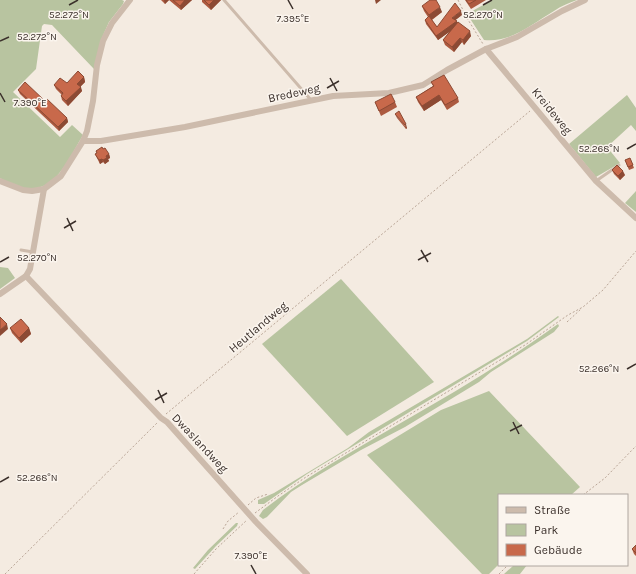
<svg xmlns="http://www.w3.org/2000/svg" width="636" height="574" viewBox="0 0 636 574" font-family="Karla,sans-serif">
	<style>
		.green { fill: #b8c4a0 }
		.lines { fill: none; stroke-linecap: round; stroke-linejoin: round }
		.path { stroke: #b9a596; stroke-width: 1; stroke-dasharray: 2 2; stroke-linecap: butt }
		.service { stroke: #cdbbac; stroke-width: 3 }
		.minor { stroke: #cdbbac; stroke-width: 6 }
		.wall { fill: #ac5a40 }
		.shaded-wall { fill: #8c4a34 }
		.building { fill: #c8694b; stroke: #8c4a34 }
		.ticks { fill: none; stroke: #3b302b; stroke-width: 1.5 }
		.labels { text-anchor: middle; stroke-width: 3; stroke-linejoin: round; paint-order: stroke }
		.street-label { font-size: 12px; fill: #3b302b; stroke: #fbf5ee }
		.ticks-label { font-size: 10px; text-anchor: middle; fill: #3b302b; stroke: #fbf5ee; stroke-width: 3; stroke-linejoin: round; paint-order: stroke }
	</style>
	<rect width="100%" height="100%" fill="#f4ebe1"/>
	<!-- green -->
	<g class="green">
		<path d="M0,0H122L124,1L123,4L109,22L101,40L94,69L52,25L44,24L42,26L36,69L13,92L60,137L72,125L83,135C67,162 52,201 14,185C9,183 4,181 0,178Z"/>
		<path d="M492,0H577C569,3 561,6 554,11C532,24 511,43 484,40L467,14Z"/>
		<polygon points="627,95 636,108 636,131 631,125 607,147 620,163 596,177 569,144"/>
		<polygon points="636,191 636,212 625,203"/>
		<polygon points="0,267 8,268 15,278 0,289"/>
		<polygon points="341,279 434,382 347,436 262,344"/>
		<polygon points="558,316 559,317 527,341 307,474 264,504 258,504 258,500 274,493 348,448 369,432 527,339"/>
		<path d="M558,324L559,326L554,332L491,372L479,382L405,427L361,450L302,485L291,492L267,517L263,519L259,516L263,510C305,477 353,451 399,424C453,393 507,361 558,324Z"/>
		<polygon points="489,391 580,487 571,495 499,495 499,564 489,574 482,574 367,455 441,410"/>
		<polygon points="236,523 238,523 237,526 216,546 195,569 193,568 208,550"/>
		<polygon points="514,565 527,565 520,574 504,574"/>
	</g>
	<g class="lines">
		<!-- path -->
		<g class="path">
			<polyline points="458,0 467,18 483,44"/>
			<polyline points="567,322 581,309"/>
			<polyline points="166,414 530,111"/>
			<polyline points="583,495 605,478 636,446"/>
			<polyline points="248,505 256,498 268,494"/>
			<polyline points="255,513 278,496 306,477 525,345 568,315 583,307 603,290 636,251"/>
			<polyline points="223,529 228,521 239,512"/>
			<polyline points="5,574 157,423"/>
			<polyline points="194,574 216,549 247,520"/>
			<polyline points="499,574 508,565"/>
		</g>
		<!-- service -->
		<g class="service">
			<polyline points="224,0 311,100"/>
			<polyline points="596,181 619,165"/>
			<polyline points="21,250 33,252"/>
		</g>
		<!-- minor -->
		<g class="minor">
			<polyline points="486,49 596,181 636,218"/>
			<polyline points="83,141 101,141 185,127 333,96 389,93 423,85 447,70 486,49 517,37 562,11 585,0"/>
			<polyline points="0,181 23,190 32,191 44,189 61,176 83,141 87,131 93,101 97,65 103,41 112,23 130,0"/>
			<polyline points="26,276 161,418 167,422 256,522 307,574"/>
			<polyline points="0,294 26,276 30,269 44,189"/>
		</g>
	</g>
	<!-- wall -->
	<g class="wall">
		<polygon points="161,0 192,0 181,10 169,0 165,4"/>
		<polygon points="202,0 221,0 211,10 202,2"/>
		<polygon points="465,0 486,0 471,9"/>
		<polygon points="422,6 442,12 432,20 437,27 462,15 455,20 471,36 464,45 462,42 454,52 445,45 443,40 450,31 438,40 426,24 425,20 428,17 424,11"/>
		<polygon points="84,77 85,82 80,87 82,91 68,106 62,100 61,96 62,95 56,89 54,85 67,83"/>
		<polygon points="431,82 458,98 459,102 447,110 441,100 424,111 418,102 416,97 433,86"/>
		<polygon points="18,90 45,101 67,118 68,122 59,131 20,94"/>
		<polygon points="375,102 395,102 397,107 381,116"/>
		<polygon points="395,114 407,128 406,129 397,118"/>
		<polygon points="103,149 109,154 110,158 108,159 109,161 105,164 103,162 100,164 95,154 97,154 96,151"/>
		<polygon points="630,158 634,168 629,170 625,160"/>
		<polygon points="612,170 625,175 620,180 614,174"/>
		<polygon points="10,328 29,328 31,334 21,343 12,333"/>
		<polygon points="636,545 636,556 634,554 632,549"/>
	</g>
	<!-- shaded-wall -->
	<g class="shaded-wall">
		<polygon points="164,0 169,0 165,4"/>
		<polygon points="185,0 192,0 181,10 180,6"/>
		<polygon points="214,0 221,0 211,10 209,5"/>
		<polygon points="375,0 381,0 376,4"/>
		<polygon points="440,7 442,12 431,20 429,15"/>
		<polygon points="461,11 462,15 453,22 452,18"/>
		<polygon points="457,21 458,26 438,40 436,36"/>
		<polygon points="470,31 471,36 464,45 463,40"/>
		<polygon points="460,38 462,42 454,52 452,47"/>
		<polygon points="84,77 85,82 79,88 77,84"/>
		<polygon points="81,87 82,91 68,106 66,101"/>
		<polygon points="439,95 441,100 424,111 422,106"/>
		<polygon points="67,118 68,122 59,131 58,127"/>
		<polygon points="406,124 407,128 406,129 405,125"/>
		<polygon points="109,154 110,158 108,159 109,161 105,164 103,160 106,156"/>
		<polygon points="102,159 103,162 100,164 99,160"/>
		<polygon points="623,171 625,175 620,180 618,176"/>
		<polygon points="7,324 8,329 0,336 0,330"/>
		<polygon points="29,328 31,334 21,343 19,338"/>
	</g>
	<!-- building -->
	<g class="building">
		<polygon points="173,0 185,0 180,6"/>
		<polygon points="204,0 214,0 209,5"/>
		<polygon points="430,0 436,0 440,7 429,15 422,6"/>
		<polygon points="466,0 476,0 469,4"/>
		<polygon points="455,3 461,11 452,18 457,21 436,36 425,20 429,16 437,27"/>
		<polygon points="458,22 470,31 463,40 460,38 452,47 443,40"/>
		<polygon points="78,71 84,77 77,84 81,87 66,101 61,96 63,93 54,85 60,78 67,83"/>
		<polygon points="444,75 458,98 445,105 439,95 422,106 416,97 434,86 431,82"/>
		<polygon points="25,82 45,101 47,99 67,118 58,127 18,90"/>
		<polygon points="391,94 395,102 379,111 375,102"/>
		<polygon points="399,111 406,124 405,125 395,114"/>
		<polygon points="102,147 103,149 105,148 109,154 106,156 107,158 103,160 102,159 99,160 95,154 97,153 96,151"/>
		<polygon points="630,158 633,165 628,167 625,160"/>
		<polygon points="617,165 623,171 618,176 612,170"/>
		<polygon points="0,317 7,324 0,330"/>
		<polygon points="21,319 29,328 19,338 10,328"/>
		<polygon points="636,545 636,553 632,549"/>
	</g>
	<!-- ticks -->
	<path class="ticks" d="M288,0L293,9M69,5L78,0M483,5L492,0M0,41L9,37M330,78L337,91M327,88L339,81M0,93L5,102M627,149L636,144M67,218L73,231M64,228L76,221M421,250L428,262M418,260L431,253M0,262L9,257M627,369L636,364M158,390L164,403M155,400L167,393M513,422L519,434M510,431L522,425M0,482L9,477M251,565L256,574"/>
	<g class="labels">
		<!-- street labels -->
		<g class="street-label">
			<text transform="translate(294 93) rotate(-12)" y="4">Bredeweg</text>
			<text transform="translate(552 111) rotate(51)" y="4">Kreideweg</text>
			<text transform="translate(258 327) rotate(-40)" y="4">Heutlandweg</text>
			<text transform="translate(200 443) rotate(47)" y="4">Dwaslandweg</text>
		</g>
	</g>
	<g class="ticks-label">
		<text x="69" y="18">52.272°N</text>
		<text x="483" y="18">52.270°N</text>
		<text x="293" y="22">7.395°E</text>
		<text x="37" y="40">52.272°N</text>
		<text x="30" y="106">7.390°E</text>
		<text x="599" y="152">52.268°N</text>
		<text x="37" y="261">52.270°N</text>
		<text x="599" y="372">52.266°N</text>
		<text x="37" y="481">52.268°N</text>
		<text x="251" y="559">7.390°E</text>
	</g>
	<!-- legend -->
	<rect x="498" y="494" width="130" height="72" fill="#fbf5ee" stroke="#aea6a0"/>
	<rect x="506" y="507" width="20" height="6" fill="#cdbbac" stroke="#aea6a0"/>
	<text x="534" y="514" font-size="12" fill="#3b302b">Straße</text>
	<rect x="506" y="524" width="20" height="12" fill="#b8c4a0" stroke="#aea6a0"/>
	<text x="534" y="534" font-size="12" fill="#3b302b">Park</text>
	<rect x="506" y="544" width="20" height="12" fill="#c8694b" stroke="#aea6a0"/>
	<text x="534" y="554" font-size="12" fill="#3b302b">Gebäude</text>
</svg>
